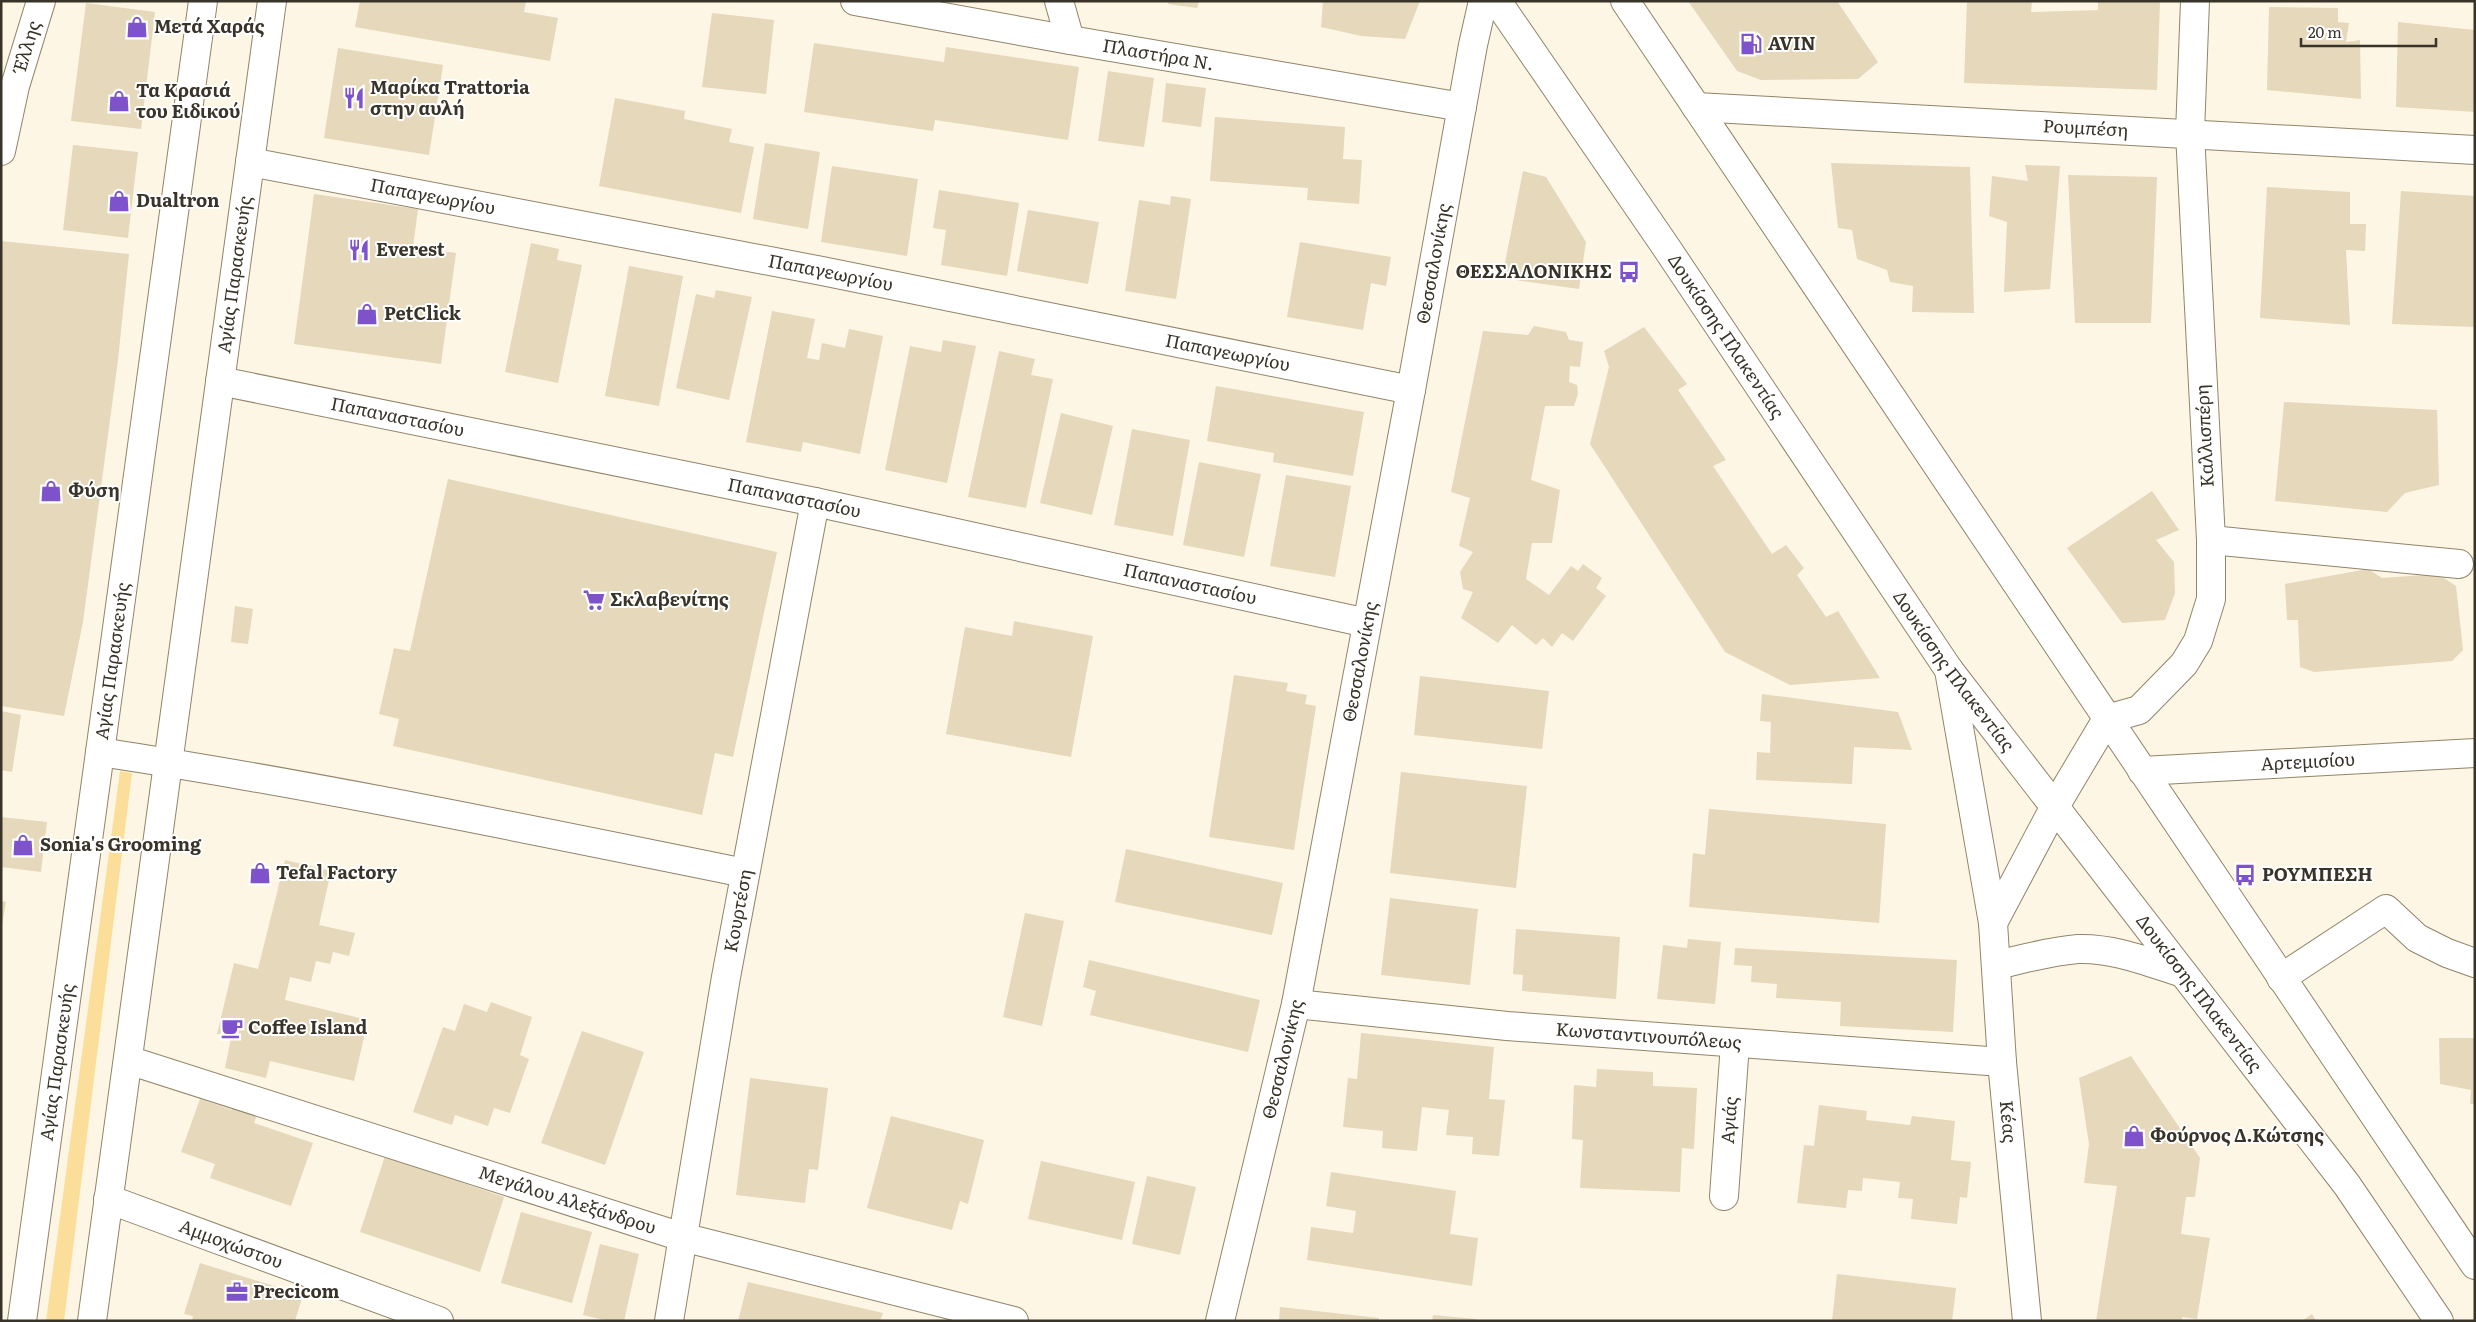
<svg xmlns="http://www.w3.org/2000/svg" width="2476" height="1322" viewBox="0 0 2476 1322" font-family="Literata,serif">
	<style>
		.green { fill: #fcde9b }
		.building { fill: #e5d8bb }
		.lines { fill: none; stroke-linecap: round; stroke-linejoin: round }
		.minor-casing { stroke: #918469; stroke-width: 30 }
		.major-casing { stroke: #918469; stroke-width: 30 }
		.minor { stroke: #fff; stroke-width: 28 }
		.major { stroke: #fff; stroke-width: 28 }
		.labels { text-anchor: middle; stroke-width: 4; stroke-linejoin: round; paint-order: stroke }
		.poi-label { font-size: 18px; font-weight: bold; fill: #393429; stroke: #fff; text-anchor: start }
		.street-label { font-size: 18px; fill: #393429; stroke: #fff }
	</style>
	<rect width="100%" height="100%" fill="#fef6e4"/>
	<!-- green -->
	<polygon class="green" points="120,771 132,773 64,1321 46,1321"/>
	<!-- building -->
	<g class="building">
		<polygon points="360,1 526,1 524,12 558,18 550,61 355,27"/>
		<polygon points="1169,1 1199,1 1197,8 1168,4"/>
		<polygon points="1323,1 1420,1 1405,39 1361,36 1321,27"/>
		<polygon points="1688,1 1837,1 1878,62 1858,79 1761,80 1737,71"/>
		<polygon points="1967,1 2032,1 2031,12 2098,10 2098,1 2160,1 2157,90 1964,83"/>
		<polygon points="86,3 155,12 141,129 71,121"/>
		<polygon points="2269,7 2338,8 2338,22 2349,23 2346,42 2360,40 2361,99 2267,90"/>
		<polygon points="712,13 774,20 766,94 702,87"/>
		<polygon points="2398,22 2475,30 2475,112 2396,107"/>
		<polygon points="814,43 944,62 946,47 1079,67 1068,140 935,120 933,131 804,112"/>
		<polygon points="338,48 443,65 429,155 324,138"/>
		<polygon points="1108,71 1154,78 1144,147 1098,141"/>
		<polygon points="1166,83 1206,88 1201,127 1162,122"/>
		<polygon points="615,98 685,111 684,119 732,129 729,142 754,147 741,213 599,186"/>
		<polygon points="1215,117 1345,127 1343,159 1362,160 1359,204 1307,200 1308,188 1210,181"/>
		<polygon points="765,143 820,152 808,229 753,219"/>
		<polygon points="73,145 138,152 128,238 63,230"/>
		<polygon points="1831,163 1970,167 1974,313 1912,312 1913,286 1890,282 1887,270 1857,259 1852,230 1838,228"/>
		<polygon points="2025,165 2060,166 2050,289 2004,292 2007,222 1989,216 1992,176 2028,181"/>
		<polygon points="832,166 918,179 907,256 821,242"/>
		<polygon points="1523,171 1546,177 1586,242 1579,289 1502,278"/>
		<polygon points="2068,175 2157,177 2151,323 2075,323"/>
		<polygon points="2267,187 2350,192 2350,224 2366,224 2365,251 2346,250 2350,325 2260,318"/>
		<polygon points="939,190 1019,203 1007,276 941,265 946,230 933,228"/>
		<polygon points="2401,191 2475,196 2475,327 2392,324"/>
		<polygon points="314,194 418,209 413,247 456,253 441,364 294,344"/>
		<polygon points="1171,196 1191,199 1176,299 1125,291 1139,200 1170,205"/>
		<polygon points="1028,210 1099,222 1088,284 1017,271"/>
		<polygon points="1,241 129,254 118,360 83,622 64,716 1,706"/>
		<polygon points="1300,242 1391,257 1386,286 1371,283 1363,330 1287,317"/>
		<polygon points="531,243 559,249 557,260 582,265 558,383 505,372"/>
		<polygon points="629,266 683,276 659,406 605,396"/>
		<polygon points="716,290 752,297 729,400 676,388 696,294 714,298"/>
		<polygon points="772,311 815,319 807,358 819,360 822,343 845,348 849,329 883,336 860,454 803,442 801,452 746,442"/>
		<polygon points="1534,326 1566,332 1569,340 1583,342 1580,367 1570,366 1569,382 1577,385 1578,394 1574,406 1545,406 1531,480 1560,490 1552,543 1532,543 1526,579 1549,595 1571,566 1578,571 1583,564 1602,578 1596,588 1606,596 1573,641 1562,633 1552,647 1543,638 1536,645 1512,625 1498,643 1461,618 1473,592 1463,589 1460,572 1473,552 1459,546 1470,498 1451,492 1483,331 1528,335"/>
		<polygon points="1644,327 1687,384 1678,390 1726,460 1713,466 1772,554 1786,545 1804,568 1797,575 1826,617 1838,611 1880,678 1790,685 1725,652 1590,444 1609,367 1604,351"/>
		<polygon points="943,340 976,346 947,483 885,470 910,346 941,352"/>
		<polygon points="999,351 1035,359 1031,375 1053,379 1026,508 968,497"/>
		<polygon points="1216,386 1364,412 1353,476 1273,462 1274,453 1207,441"/>
		<polygon points="2284,402 2437,410 2439,485 2405,493 2387,512 2275,501"/>
		<polygon points="1061,413 1113,426 1092,515 1040,503"/>
		<polygon points="1132,429 1190,440 1173,536 1114,525"/>
		<polygon points="1199,462 1261,474 1244,557 1183,545"/>
		<polygon points="1286,475 1351,486 1335,577 1270,566"/>
		<polygon points="448,479 777,552 733,757 715,753 702,815 393,746 399,719 379,714 394,648 410,651"/>
		<polygon points="2152,491 2179,530 2156,540 2174,562 2175,593 2165,620 2122,623 2067,548"/>
		<polygon points="2368,569 2382,578 2438,574 2456,586 2463,650 2452,661 2314,672 2300,667 2298,620 2287,620 2285,584"/>
		<polygon points="235,606 253,609 248,644 231,642"/>
		<polygon points="1014,621 1093,636 1071,757 946,734 965,627 1012,636"/>
		<polygon points="1234,675 1288,683 1286,691 1307,695 1305,704 1316,706 1294,850 1209,837"/>
		<polygon points="1420,676 1549,691 1542,749 1414,735"/>
		<polygon points="1762,694 1898,712 1912,750 1854,747 1852,784 1756,780 1757,752 1770,753 1771,722 1760,721"/>
		<polygon points="1,711 21,715 12,772 1,770"/>
		<polygon points="1401,772 1527,786 1516,888 1390,873"/>
		<polygon points="1709,809 1886,824 1879,923 1689,907 1693,853 1705,855"/>
		<polygon points="1,817 47,822 41,872 1,867"/>
		<polygon points="1126,849 1283,883 1272,935 1115,902"/>
		<polygon points="285,860 331,871 319,925 355,933 349,956 333,952 330,964 316,961 311,982 290,977 285,1000 368,1020 354,1081 270,1061 266,1078 225,1068 231,1038 217,1034 234,963 258,969"/>
		<polygon points="1390,898 1478,909 1470,985 1381,975"/>
		<polygon points="1,901 6,902 2,925 1,924"/>
		<polygon points="1025,913 1064,921 1042,1026 1003,1017"/>
		<polygon points="1516,929 1620,937 1616,999 1522,991 1523,975 1513,974"/>
		<polygon points="1688,939 1721,942 1715,1004 1657,999 1663,945 1687,948"/>
		<polygon points="1735,948 1957,960 1953,1032 1840,1026 1841,1002 1776,998 1777,984 1751,982 1752,966 1734,965"/>
		<polygon points="1089,960 1260,1000 1248,1052 1090,1015 1096,991 1083,987"/>
		<polygon points="491,1002 532,1017 520,1055 529,1059 510,1113 494,1108 488,1126 455,1115 452,1125 413,1112 443,1027 455,1031 464,1004 487,1012"/>
		<polygon points="582,1031 644,1052 605,1165 541,1143"/>
		<polygon points="1361,1033 1494,1047 1489,1099 1505,1100 1499,1156 1472,1154 1473,1137 1446,1135 1449,1110 1422,1107 1417,1151 1382,1148 1383,1131 1343,1127 1348,1078 1357,1079"/>
		<polygon points="2439,1038 2475,1038 2475,1104 2470,1104 2471,1090 2440,1084"/>
		<polygon points="2131,1056 2200,1158 2195,1197 2186,1197 2181,1234 2210,1238 2197,1319 2182,1317 2182,1321 2096,1321 2117,1186 2084,1183 2089,1144 2079,1078"/>
		<polygon points="1597,1069 1653,1072 1653,1086 1697,1088 1694,1149 1682,1148 1680,1192 1580,1188 1583,1140 1572,1139 1574,1085 1596,1087"/>
		<polygon points="750,1078 828,1088 818,1170 809,1169 805,1203 736,1195"/>
		<polygon points="200,1099 232,1110 234,1104 258,1112 254,1123 313,1143 291,1206 210,1178 215,1164 181,1152"/>
		<polygon points="1819,1105 1867,1111 1866,1120 1910,1125 1912,1116 1955,1121 1951,1160 1971,1162 1967,1198 1960,1197 1957,1224 1911,1219 1913,1199 1898,1198 1900,1182 1863,1178 1862,1191 1848,1190 1846,1208 1797,1203 1804,1145 1814,1146"/>
		<polygon points="891,1116 984,1140 968,1204 960,1201 952,1230 867,1208"/>
		<polygon points="385,1156 504,1197 480,1272 360,1232"/>
		<polygon points="1041,1161 1135,1182 1122,1240 1028,1219"/>
		<polygon points="1331,1172 1456,1191 1450,1234 1478,1238 1472,1286 1307,1260 1311,1227 1353,1233 1356,1211 1326,1206"/>
		<polygon points="1147,1176 1196,1187 1180,1255 1132,1244"/>
		<polygon points="521,1212 592,1232 572,1303 501,1283"/>
		<polygon points="600,1244 639,1254 624,1321 608,1321 583,1315"/>
		<polygon points="200,1263 303,1295 295,1321 192,1321 193,1316 184,1314"/>
		<polygon points="1837,1274 1956,1288 1952,1321 1832,1321"/>
		<polygon points="748,1282 883,1313 880,1321 738,1321"/>
		<polygon points="1280,1307 1379,1318 1379,1321 1279,1321"/>
		<polygon points="2312,1314 2316,1321 2302,1321"/>
		<polygon points="1433,1315 1476,1319 1476,1321 1432,1321"/>
	</g>
	<g class="lines">
		<!-- minor casing -->
		<g class="minor-casing">
			<g id="minor">
				<path id="s1" d="M855,1L1070,40L1462,107"/>
				<polyline points="1059,1 1070,40"/>
				<path id="s2" d="M1696,107L2475,150"/>
				<path id="s3" d="M1,151L15,86L41,1"/>
				<path id="s4" d="M250,162L822,271L1411,390"/>
				<path id="s5" d="M220,381L815,502L1367,623"/>
				<polyline points="2211,540 2459,564"/>
				<path id="s6" d="M1949,670L1993,923L2002,1062L2027,1321"/>
				<path d="M100,752C317,785 531,830 745,873"/>
				<path id="s7" d="M2142,771L2475,753"/>
				<polyline points="1993,923 2054,808 2107,719 2139,710 2184,664 2198,641 2211,599 2211,540 2190,133 2195,1"/>
				<path d="M1996,965C2023,959 2051,951 2078,949C2115,948 2148,962 2183,973"/>
				<polyline points="2281,978 2386,909 2417,938 2447,953 2475,963"/>
				<path id="s8" d="M1296,1004L1507,1026L2002,1062"/>
				<path id="s9" d="M128,1060L682,1237L1014,1321"/>
				<path id="s10" d="M1724,1196L1735,1044"/>
				<path id="s11" d="M108,1199L439,1321"/>
				<path id="s12" d="M669,1321L726,977L815,502"/>
				<path id="s13" d="M1220,1321L1296,1004L1411,390L1473,45L1483,1"/>
			</g>
		</g>
		<!-- major casing -->
		<g class="major-casing">
			<g id="major">
				<path id="s14" d="M1497,1L1666,247L1949,670L2347,1185L2439,1321"/>
				<polyline points="1625,1 2475,1265"/>
				<path id="s15" d="M22,1321L203,1"/>
				<path id="s16" d="M92,1321L272,1"/>
			</g>
		</g>
		<!-- minor -->
		<use href="#minor" class="minor"/>
		<!-- major -->
		<use href="#major" class="major"/>
	</g>
	<!-- icons -->
	<defs>
		<g id="shop-bare" transform="scale(1.725)"><path d="M-5-2.5h2.3a2.7 3.5 0 0 1 5.4 0H5L5.5 6h-11ZM-1.5-2.5h3a1.5 2.3 0 0 0-3 0Z" fill="#7e52cb" stroke="#fff" stroke-width="2.5" paint-order="stroke"/></g>
		<g id="fuel-bare" transform="scale(1.725)"><path d="M-5.5-6h7V0h2V4h1.3V-2.5L3-4.5l.8-.8L6-3V5H2.5V1h-1V6h-7ZM-4.2-4.7v3.2H.2V-4.7Z" fill="#7e52cb" stroke="#fff" stroke-width="2.5" paint-order="stroke"/></g>
		<g id="restaurant-bare" transform="scale(1.725)"><path d="M-5-6h1v4h1v-4h1v4h1v-4h1v5L-1.5 .5V6h-2V.5L-5-1ZM5-6V6H3V1.5H1.5Q1.5-4 5-6Z" fill="#7e52cb" stroke="#fff" stroke-width="2.5" paint-order="stroke"/></g>
		<g id="bus-bare" transform="scale(1.725)"><path d="M-5-6H5V4H4V6H2V4H-2V6H-4V4H-5ZM-3.5-4V0h7V-4ZM-3.5 1.2v1.5H-2V1.2ZM2 1.2v1.5H3.5V1.2Z" fill="#7e52cb" stroke="#fff" stroke-width="2.5" paint-order="stroke"/></g>
		<g id="supermarket-bare" transform="scale(1.725)"><path d="M-6-5.5h2.5l.6 2H6L4.5 2H-2.5L-4.4-4H-6ZM-1.5 3.2a1.3 1.3 0 1 0 .1 0ZM3 3.2a1.3 1.3 0 1 0 .1 0Z" fill="#7e52cb" stroke="#fff" stroke-width="2.5" paint-order="stroke"/></g>
		<g id="cafe-bare" transform="scale(1.725)"><path d="M-5.5-4.5H6V0H3Q3 3.5 0 3.5H-2.5Q-5.5 3.5-5.5 0ZM3-3.2v2h1.7v-2ZM-6 4.5H4V6H-6Z" fill="#7e52cb" stroke="#fff" stroke-width="2.5" paint-order="stroke"/></g>
		<g id="office-bare" transform="scale(1.725)"><path d="M-6-3h4V-5.5h4V-3h4V5H-6ZM-1-4.5V-3h2v-1.5ZM-6 0V1H6V0Z" fill="#7e52cb" stroke="#fff" stroke-width="2.5" paint-order="stroke"/></g>
	</defs>
	<g fill-rule="evenodd">
		<use href="#shop-bare" x="137" y="27"/>
		<use href="#fuel-bare" x="1751" y="44"/>
		<use href="#restaurant-bare" x="354" y="98"/>
		<use href="#shop-bare" x="119" y="101"/>
		<use href="#shop-bare" x="119" y="201"/>
		<use href="#restaurant-bare" x="359" y="250"/>
		<use href="#bus-bare" x="1629" y="272"/>
		<use href="#shop-bare" x="367" y="314"/>
		<use href="#shop-bare" x="51" y="491"/>
		<use href="#supermarket-bare" x="594" y="600"/>
		<use href="#shop-bare" x="23" y="845"/>
		<use href="#shop-bare" x="260" y="873"/>
		<use href="#bus-bare" x="2245" y="875"/>
		<use href="#cafe-bare" x="232" y="1028"/>
		<use href="#shop-bare" x="2134" y="1136"/>
		<use href="#office-bare" x="237" y="1292"/>
	</g>
	<g class="labels">
		<!-- poi labels -->
		<g class="poi-label">
			<text x="154" y="33">Μετά Χαράς</text>
			<text x="1768" y="50">AVIN</text>
			<text x="370" y="94">Μαρίκα Trattoria<tspan x="370" dy="21">στην αυλή</tspan></text>
			<text x="136" y="97">Τα Κρασιά<tspan x="136" dy="21">του Ειδικού</tspan></text>
			<text x="136" y="207">Dualtron</text>
			<text x="376" y="256">Everest</text>
			<text x="1612" y="278" text-anchor="end">ΘΕΣΣΑΛΟΝΙΚΗΣ</text>
			<text x="384" y="320">PetClick</text>
			<text x="68" y="497">Φύση</text>
			<text x="610" y="606">Σκλαβενίτης</text>
			<text x="40" y="851">Sonia's Grooming</text>
			<text x="276" y="879">Tefal Factory</text>
			<text x="2262" y="881">ΡΟΥΜΠΕΣΗ</text>
			<text x="248" y="1034">Coffee Island</text>
			<text x="2150" y="1142">Φούρνος Δ.Κώτσης</text>
			<text x="253" y="1298">Precicom</text>
		</g>
		<!-- street labels -->
		<g class="street-label">
			<text dy="6" stroke="none"><textPath href="#s3" startOffset="108">Έλλης</textPath></text>
			<text dy="6" stroke="none"><textPath href="#s1" startOffset="308">Πλαστήρα Ν.</textPath></text>
			<text dy="6" stroke="none"><textPath href="#s2" startOffset="390">Ρουμπέση</textPath></text>
			<text dy="6" stroke="none"><textPath href="#s4" startOffset="186">Παπαγεωργίου</textPath></text>
			<text dy="6" stroke="none"><textPath href="#s13" startOffset="1079">Θεσσαλονίκης</textPath></text>
			<text dy="6" stroke="none"><textPath href="#s4" startOffset="591">Παπαγεωργίου</textPath></text>
			<text dy="6" stroke="none"><textPath href="#s16" startOffset="1056">Αγίας Παρασκευής</textPath></text>
			<text dy="6" stroke="none"><textPath href="#s14" startOffset="406">Δουκίσσης Πλακεντίας</textPath></text>
			<text dy="6" stroke="none"><textPath href="#s4" startOffset="996">Παπαγεωργίου</textPath></text>
			<text dy="6" stroke="none"><textPath href="#s5" startOffset="181">Παπαναστασίου</textPath></text>
			<text transform="translate(2205 436) rotate(-93)" y="6">Καλλισπέρη</text>
			<text dy="6" stroke="none"><textPath href="#s5" startOffset="586">Παπαναστασίου</textPath></text>
			<text dy="6" stroke="none"><textPath href="#s5" startOffset="991">Παπαναστασίου</textPath></text>
			<text dy="6" stroke="none"><textPath href="#s15" startOffset="666">Αγίας Παρασκευής</textPath></text>
			<text dy="6" stroke="none"><textPath href="#s13" startOffset="674">Θεσσαλονίκης</textPath></text>
			<text dy="6" stroke="none"><textPath href="#s14" startOffset="811">Δουκίσσης Πλακεντίας</textPath></text>
			<text dy="6" stroke="none"><textPath href="#s7" startOffset="166">Αρτεμισίου</textPath></text>
			<text dy="6" stroke="none"><textPath href="#s12" startOffset="416">Κουρτέση</textPath></text>
			<text dy="6" stroke="none"><textPath href="#s14" startOffset="1216">Δουκίσσης Πλακεντίας</textPath></text>
			<text dy="6" stroke="none"><textPath href="#s8" startOffset="354">Κωνσταντινουπόλεως</textPath></text>
			<text dy="6" stroke="none"><textPath href="#s13" startOffset="269">Θεσσαλονίκης</textPath></text>
			<text dy="6" stroke="none"><textPath href="#s15" startOffset="261">Αγίας Παρασκευής</textPath></text>
			<text dy="6" stroke="none"><textPath href="#s10" startOffset="76">Αγιάς</textPath></text>
			<text dy="6" stroke="none"><textPath href="#s6" startOffset="456">Κέας</textPath></text>
			<text dy="6" stroke="none"><textPath href="#s9" startOffset="461">Μεγάλου Αλεξάνδρου</textPath></text>
			<text dy="6" stroke="none"><textPath href="#s11" startOffset="131">Αμμοχώστου</textPath></text>
		</g>
	</g>
	<!-- border -->
	<rect width="2476" height="1322" fill="none" stroke="#393429" stroke-width="5"/>
	<!-- scale -->
	<path d="M2301 38v8h135v-8" fill="none" stroke="#393429" stroke-width="2.5"/>
	<text x="2308" y="38" font-size="15" fill="#393429" stroke="#ffffff" stroke-width="4" paint-order="stroke">20 m</text>
</svg>
